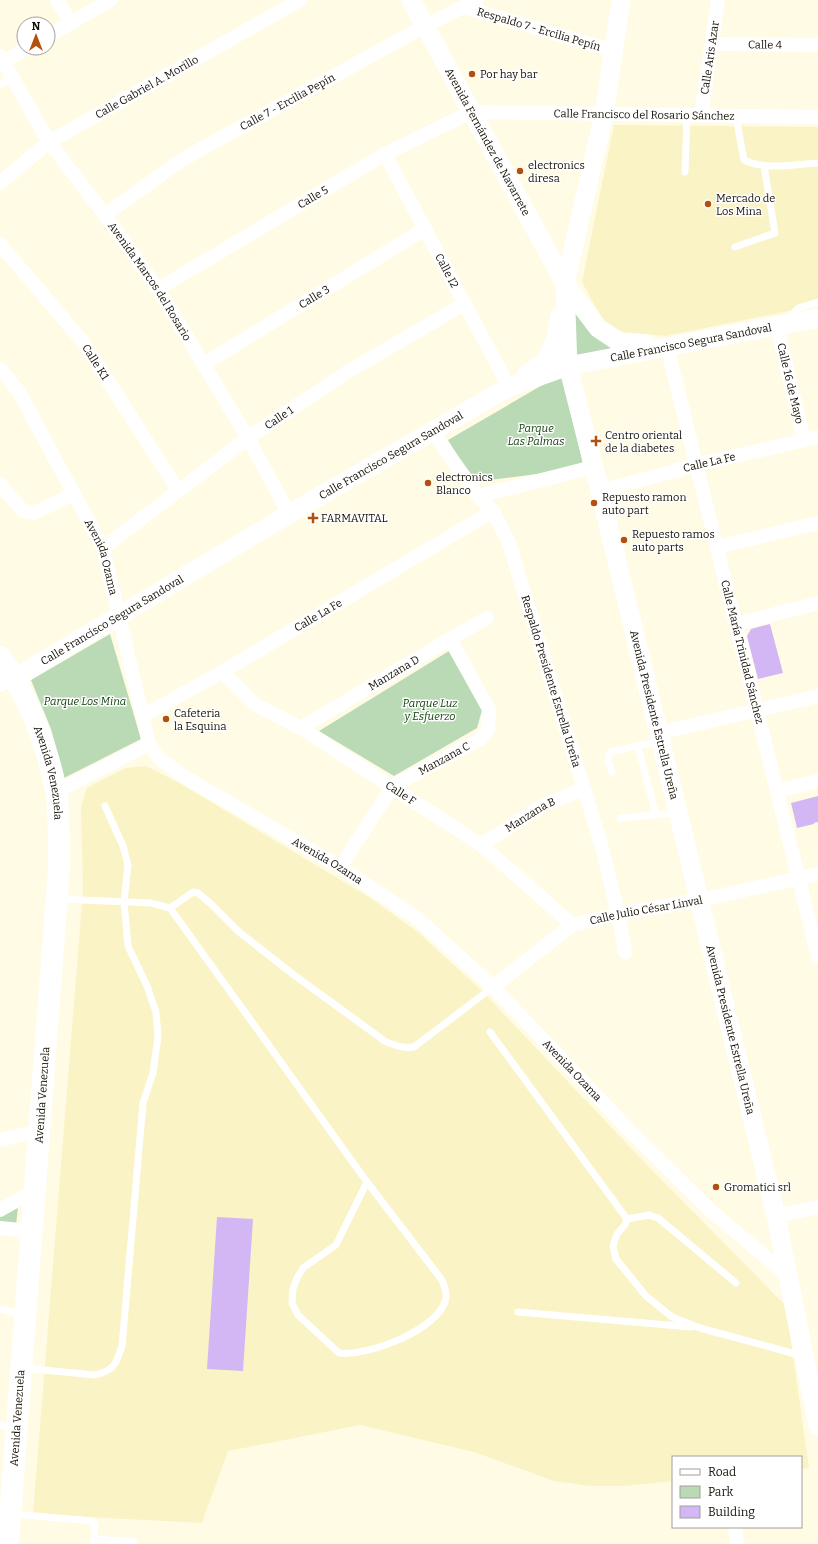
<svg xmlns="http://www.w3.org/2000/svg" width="818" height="1544" viewBox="0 0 818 1544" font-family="Bitter,serif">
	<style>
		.built { fill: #faf3c5 }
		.green { fill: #badab5 }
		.building { fill: #d3b7f4 }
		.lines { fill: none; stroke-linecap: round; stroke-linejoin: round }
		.service { stroke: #fff; stroke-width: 7 }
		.minor { stroke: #fff; stroke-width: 14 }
		.secondary { stroke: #fff; stroke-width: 19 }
		.primary { stroke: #fff; stroke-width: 22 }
		.poi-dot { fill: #b2510d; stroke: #fff; stroke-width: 1.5 }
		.labels { text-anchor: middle; stroke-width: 3; stroke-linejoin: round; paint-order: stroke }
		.street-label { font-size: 11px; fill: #141105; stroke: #fff }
		.poi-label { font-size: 11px; fill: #141105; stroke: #fff; text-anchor: start }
		.park-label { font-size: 11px; font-style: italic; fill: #0b3b06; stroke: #fff }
	</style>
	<rect width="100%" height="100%" fill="#fffbe4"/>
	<!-- built -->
	<g class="built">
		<polygon points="614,125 818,127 818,305 666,336 622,332 603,320 582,282"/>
		<polygon points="146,766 181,784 369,897 419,933 483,992 646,1164 786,1306 809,1468 801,1469 801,1457 673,1457 673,1481 624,1486 590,1486 554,1481 474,1452 360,1425 228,1451 202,1523 33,1514 83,891 81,807 87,788 94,784 126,768"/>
	</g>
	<!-- green -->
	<g class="green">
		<polygon points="574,311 614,348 576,359"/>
		<polygon points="562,376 584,468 474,482 448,440 551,380"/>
		<polygon points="110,634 141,739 64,778 51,729 31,680"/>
		<polygon points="449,651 482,710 477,728 394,776 319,731"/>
		<polygon points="18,1207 16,1226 0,1225 0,1215"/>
	</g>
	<!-- building -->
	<g class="building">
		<polygon points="770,624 783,673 758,679 747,636 751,629"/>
		<polygon points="818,796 818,822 814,823 814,824 797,828 791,803"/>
		<polygon points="217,1217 253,1219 243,1371 207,1369"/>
	</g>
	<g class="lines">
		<!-- service -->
		<g class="service">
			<polyline points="0,85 12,77"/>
			<path d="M736,117L744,160C766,171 794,164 818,163"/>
			<polyline points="685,172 687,116"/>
			<polyline points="735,247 775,233 764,166"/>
			<polyline points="787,321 798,308 818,302"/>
			<polyline points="638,746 656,815"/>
			<polyline points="612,772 608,761 610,752 660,741"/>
			<polyline points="621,818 677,813"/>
			<path d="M59,899L151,903L170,908L367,1182L442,1280C444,1286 447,1291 446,1298C441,1329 367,1357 339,1353L298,1315L292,1303L293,1289L297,1278L303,1268L336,1245L367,1182"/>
			<path d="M170,908L193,892L198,893L210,903L239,932L294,975L386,1042C395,1045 404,1049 414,1047L493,987"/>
			<polyline points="490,1032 627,1219"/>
			<polyline points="627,1219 625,1225 617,1234 613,1246 616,1259 646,1296 672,1317 700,1328 803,1356"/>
			<polyline points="627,1219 649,1215 658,1218 736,1283"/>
			<polyline points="0,1309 23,1315"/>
			<polyline points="518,1312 691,1327"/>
			<path d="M23,1368L95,1375C115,1370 116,1364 122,1346L143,1103L153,1073L158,1036L156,1012L147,986L128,946L124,902L128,865L123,846L105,806"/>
			<polyline points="0,1425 14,1428"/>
			<polyline points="12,1514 93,1521 95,1525 94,1539"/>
			<polyline points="94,1544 94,1539 134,1542"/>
		</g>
		<!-- minor -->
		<g class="minor">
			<polyline points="57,0 71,23"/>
			<path id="s1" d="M464,7L614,51"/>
			<polyline points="48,36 111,0"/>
			<path id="s2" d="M712,44L818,45"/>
			<path id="s3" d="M0,56L49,142L105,215L158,289L248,438L289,514"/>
			<polyline points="3,62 27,48"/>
			<path id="s4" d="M701,116L718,0"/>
			<path id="s5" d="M385,154L509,387"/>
			<path id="s6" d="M0,183L49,142L300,0"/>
			<path id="s7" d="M105,215L183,159L425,26L477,0"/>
			<path id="s8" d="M0,244L83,342L178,490"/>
			<path id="s9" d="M158,289L385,154L471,112L818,117"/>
			<path id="s10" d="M777,326L804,440"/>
			<path id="s11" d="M667,346L818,957"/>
			<path id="s12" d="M204,364L423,230"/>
			<path id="s13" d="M0,369L19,392L103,548L149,744L159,758L183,776L340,867L418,919L493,987L633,1134L710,1210L788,1276"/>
			<path id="s14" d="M432,431L478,496L493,511L509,543L603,851L618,914L625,952"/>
			<polyline points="0,484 23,511 34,513 73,494"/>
			<path id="s15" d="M600,491L696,465L818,437"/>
			<polyline points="478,496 593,467"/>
			<polyline points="717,547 818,523"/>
			<path id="s16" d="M103,548L248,438L349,371L464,304"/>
			<polyline points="736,624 818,603"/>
			<path id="s17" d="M222,672L256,705L301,728L481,845L531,888L572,925"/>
			<polyline points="0,685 15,678"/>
			<path id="s18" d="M143,716L222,672L493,511"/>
			<path id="s19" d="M301,728L450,639L487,618"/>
			<polyline points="659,733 818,696"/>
			<polyline points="777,791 818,781"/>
			<polyline points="56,792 149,744"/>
			<path id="s20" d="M481,845L544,805L583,789"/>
			<path id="s21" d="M340,867L393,786L480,739L488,730L489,709L450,639"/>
			<path id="s22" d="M493,987L572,925L618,914L700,900L818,874"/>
			<polyline points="0,1140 39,1131"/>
			<polyline points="0,1210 34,1191"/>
			<polyline points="776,1216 818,1207"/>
			<polyline points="0,1228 31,1231"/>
			<polyline points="735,1527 737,1544"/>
		</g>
		<!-- secondary -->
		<g class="secondary">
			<path id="s23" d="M411,0L565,284L598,328L619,342L646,344"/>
			<path id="s24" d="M621,0L604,114L565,284L568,366L600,491L776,1216L818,1426"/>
			<polyline points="526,375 546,361 556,338 560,316"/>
			<path id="s25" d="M15,678L289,514L509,387L568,366L818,318"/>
		</g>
		<!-- primary -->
		<path class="primary" id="s26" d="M0,657C28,696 47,744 56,791C60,813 58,844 59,868L8,1544"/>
	</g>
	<!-- markers -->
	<g class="poi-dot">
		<circle cx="472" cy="74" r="4"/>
		<circle cx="520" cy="171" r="4"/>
		<circle cx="708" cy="204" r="4"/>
		<path d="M594 435h4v4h4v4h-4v4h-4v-4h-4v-4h4z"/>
		<circle cx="428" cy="483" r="4"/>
		<circle cx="594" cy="503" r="4"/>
		<path d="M311 512h4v4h4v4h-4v4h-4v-4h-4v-4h4z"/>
		<circle cx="624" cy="540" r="4"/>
		<circle cx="166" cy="719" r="4"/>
		<circle cx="716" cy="1187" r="4"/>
	</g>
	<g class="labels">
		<!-- street labels -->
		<g class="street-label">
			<text dy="4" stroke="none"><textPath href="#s1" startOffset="78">Respaldo 7 - Ercilia Pepín</textPath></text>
			<text dy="4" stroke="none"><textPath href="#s2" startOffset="53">Calle 4</textPath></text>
			<text dy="4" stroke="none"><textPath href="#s4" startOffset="59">Calle Aris Azar</textPath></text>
			<text dy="4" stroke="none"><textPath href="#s6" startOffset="176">Calle Gabriel A. Morillo</textPath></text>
			<text dy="4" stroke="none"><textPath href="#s7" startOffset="215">Calle 7 - Ercilia Pepín</textPath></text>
			<text dy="4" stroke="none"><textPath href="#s9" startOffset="533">Calle Francisco del Rosario Sánchez</textPath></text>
			<text dy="4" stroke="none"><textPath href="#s23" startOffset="161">Avenida Fernández de Navarrete</textPath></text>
			<text dy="4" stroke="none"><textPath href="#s9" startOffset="180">Calle 5</textPath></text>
			<text dy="4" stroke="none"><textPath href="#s5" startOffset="132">Calle I2</textPath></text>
			<text dy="4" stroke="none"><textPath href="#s3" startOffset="271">Avenida Marcos del Rosario</textPath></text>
			<text dy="4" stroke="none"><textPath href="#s12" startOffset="129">Calle 3</textPath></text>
			<text dy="4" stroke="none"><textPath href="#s25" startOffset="761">Calle Francisco Segura Sandoval</textPath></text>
			<text dy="4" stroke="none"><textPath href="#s8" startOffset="152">Calle K1</textPath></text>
			<text dy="4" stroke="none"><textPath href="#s10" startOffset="59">Calle 16 de Mayo</textPath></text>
			<text dy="4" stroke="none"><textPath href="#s16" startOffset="219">Calle 1</textPath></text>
			<text dy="4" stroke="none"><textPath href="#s25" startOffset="437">Calle Francisco Segura Sandoval</textPath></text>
			<text dy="4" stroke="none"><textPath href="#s15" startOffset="113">Calle La Fe</textPath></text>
			<text dy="4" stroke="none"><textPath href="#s13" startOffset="215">Avenida Ozama</textPath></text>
			<text dy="4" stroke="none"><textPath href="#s18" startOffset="202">Calle La Fe</textPath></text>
			<text dy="4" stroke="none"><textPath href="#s25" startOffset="113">Calle Francisco Segura Sandoval</textPath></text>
			<text dy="4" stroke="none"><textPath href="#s11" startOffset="315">Calle María Trinidad Sánchez</textPath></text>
			<text dy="4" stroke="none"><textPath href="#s19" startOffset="108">Manzana D</textPath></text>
			<text dy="4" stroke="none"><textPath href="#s14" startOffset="281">Respaldo Presidente Estrella Ureña</textPath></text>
			<text dy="4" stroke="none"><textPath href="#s24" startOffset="731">Avenida Presidente Estrella Ureña</textPath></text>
			<text dy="4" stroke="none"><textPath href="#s21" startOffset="155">Manzana C</textPath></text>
			<text dy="4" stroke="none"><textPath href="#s26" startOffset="127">Avenida Venezuela</textPath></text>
			<text dy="4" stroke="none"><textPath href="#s17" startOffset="217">Calle F</textPath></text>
			<text dy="4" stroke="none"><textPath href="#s20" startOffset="58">Manzana B</textPath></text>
			<text dy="4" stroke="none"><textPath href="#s13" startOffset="623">Avenida Ozama</textPath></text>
			<text dy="4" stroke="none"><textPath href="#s22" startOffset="176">Calle Julio César Linval</textPath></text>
			<text dy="4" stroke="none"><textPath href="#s24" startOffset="1055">Avenida Presidente Estrella Ureña</textPath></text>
			<text dy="4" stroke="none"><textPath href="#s13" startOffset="947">Avenida Ozama</textPath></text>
			<text transform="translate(42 1095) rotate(-86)" y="4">Avenida Venezuela</text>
			<text transform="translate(17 1418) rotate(-86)" y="4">Avenida Venezuela</text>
		</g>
		<!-- poi labels -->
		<g class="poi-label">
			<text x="480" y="78">Por hay bar</text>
			<text x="528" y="169">electronics<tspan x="528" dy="13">diresa</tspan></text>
			<text x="716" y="202">Mercado de<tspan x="716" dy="13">Los Mina</tspan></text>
			<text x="605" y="439">Centro oriental<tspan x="605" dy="13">de la diabetes</tspan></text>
			<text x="436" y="481">electronics<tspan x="436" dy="13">Blanco</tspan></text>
			<text x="602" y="501">Repuesto ramon<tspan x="602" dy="13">auto part</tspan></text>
			<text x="321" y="522">FARMAVITAL</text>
			<text x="632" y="538">Repuesto ramos<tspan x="632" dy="13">auto parts</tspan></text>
			<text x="174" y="717">Cafeteria<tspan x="174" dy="13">la Esquina</tspan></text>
			<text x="724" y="1191">Gromatici srl</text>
		</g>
		<!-- park labels -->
		<g class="park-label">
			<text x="536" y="432">Parque<tspan x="536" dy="13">Las Palmas</tspan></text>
			<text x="85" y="705">Parque Los Mina</text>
			<text x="430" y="707">Parque Luz<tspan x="430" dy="13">y Esfuerzo</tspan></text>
		</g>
	</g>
	<!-- legend -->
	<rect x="672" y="1456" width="130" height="72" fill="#ffffff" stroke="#a1a09b"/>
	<rect x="680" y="1469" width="20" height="6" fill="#ffffff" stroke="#a1a09b"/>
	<text x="708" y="1476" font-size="12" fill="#141105">Road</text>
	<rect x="680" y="1486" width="20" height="12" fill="#badab5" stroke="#a1a09b"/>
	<text x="708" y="1496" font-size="12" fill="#141105">Park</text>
	<rect x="680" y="1506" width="20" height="12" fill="#d3b7f4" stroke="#a1a09b"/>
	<text x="708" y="1516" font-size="12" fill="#141105">Building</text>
	<!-- north arrow -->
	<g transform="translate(36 36)"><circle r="19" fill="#ffffff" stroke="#a1a09b"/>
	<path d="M0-3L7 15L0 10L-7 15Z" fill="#b2510d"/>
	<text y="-6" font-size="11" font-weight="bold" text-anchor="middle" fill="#141105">N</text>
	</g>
</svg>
